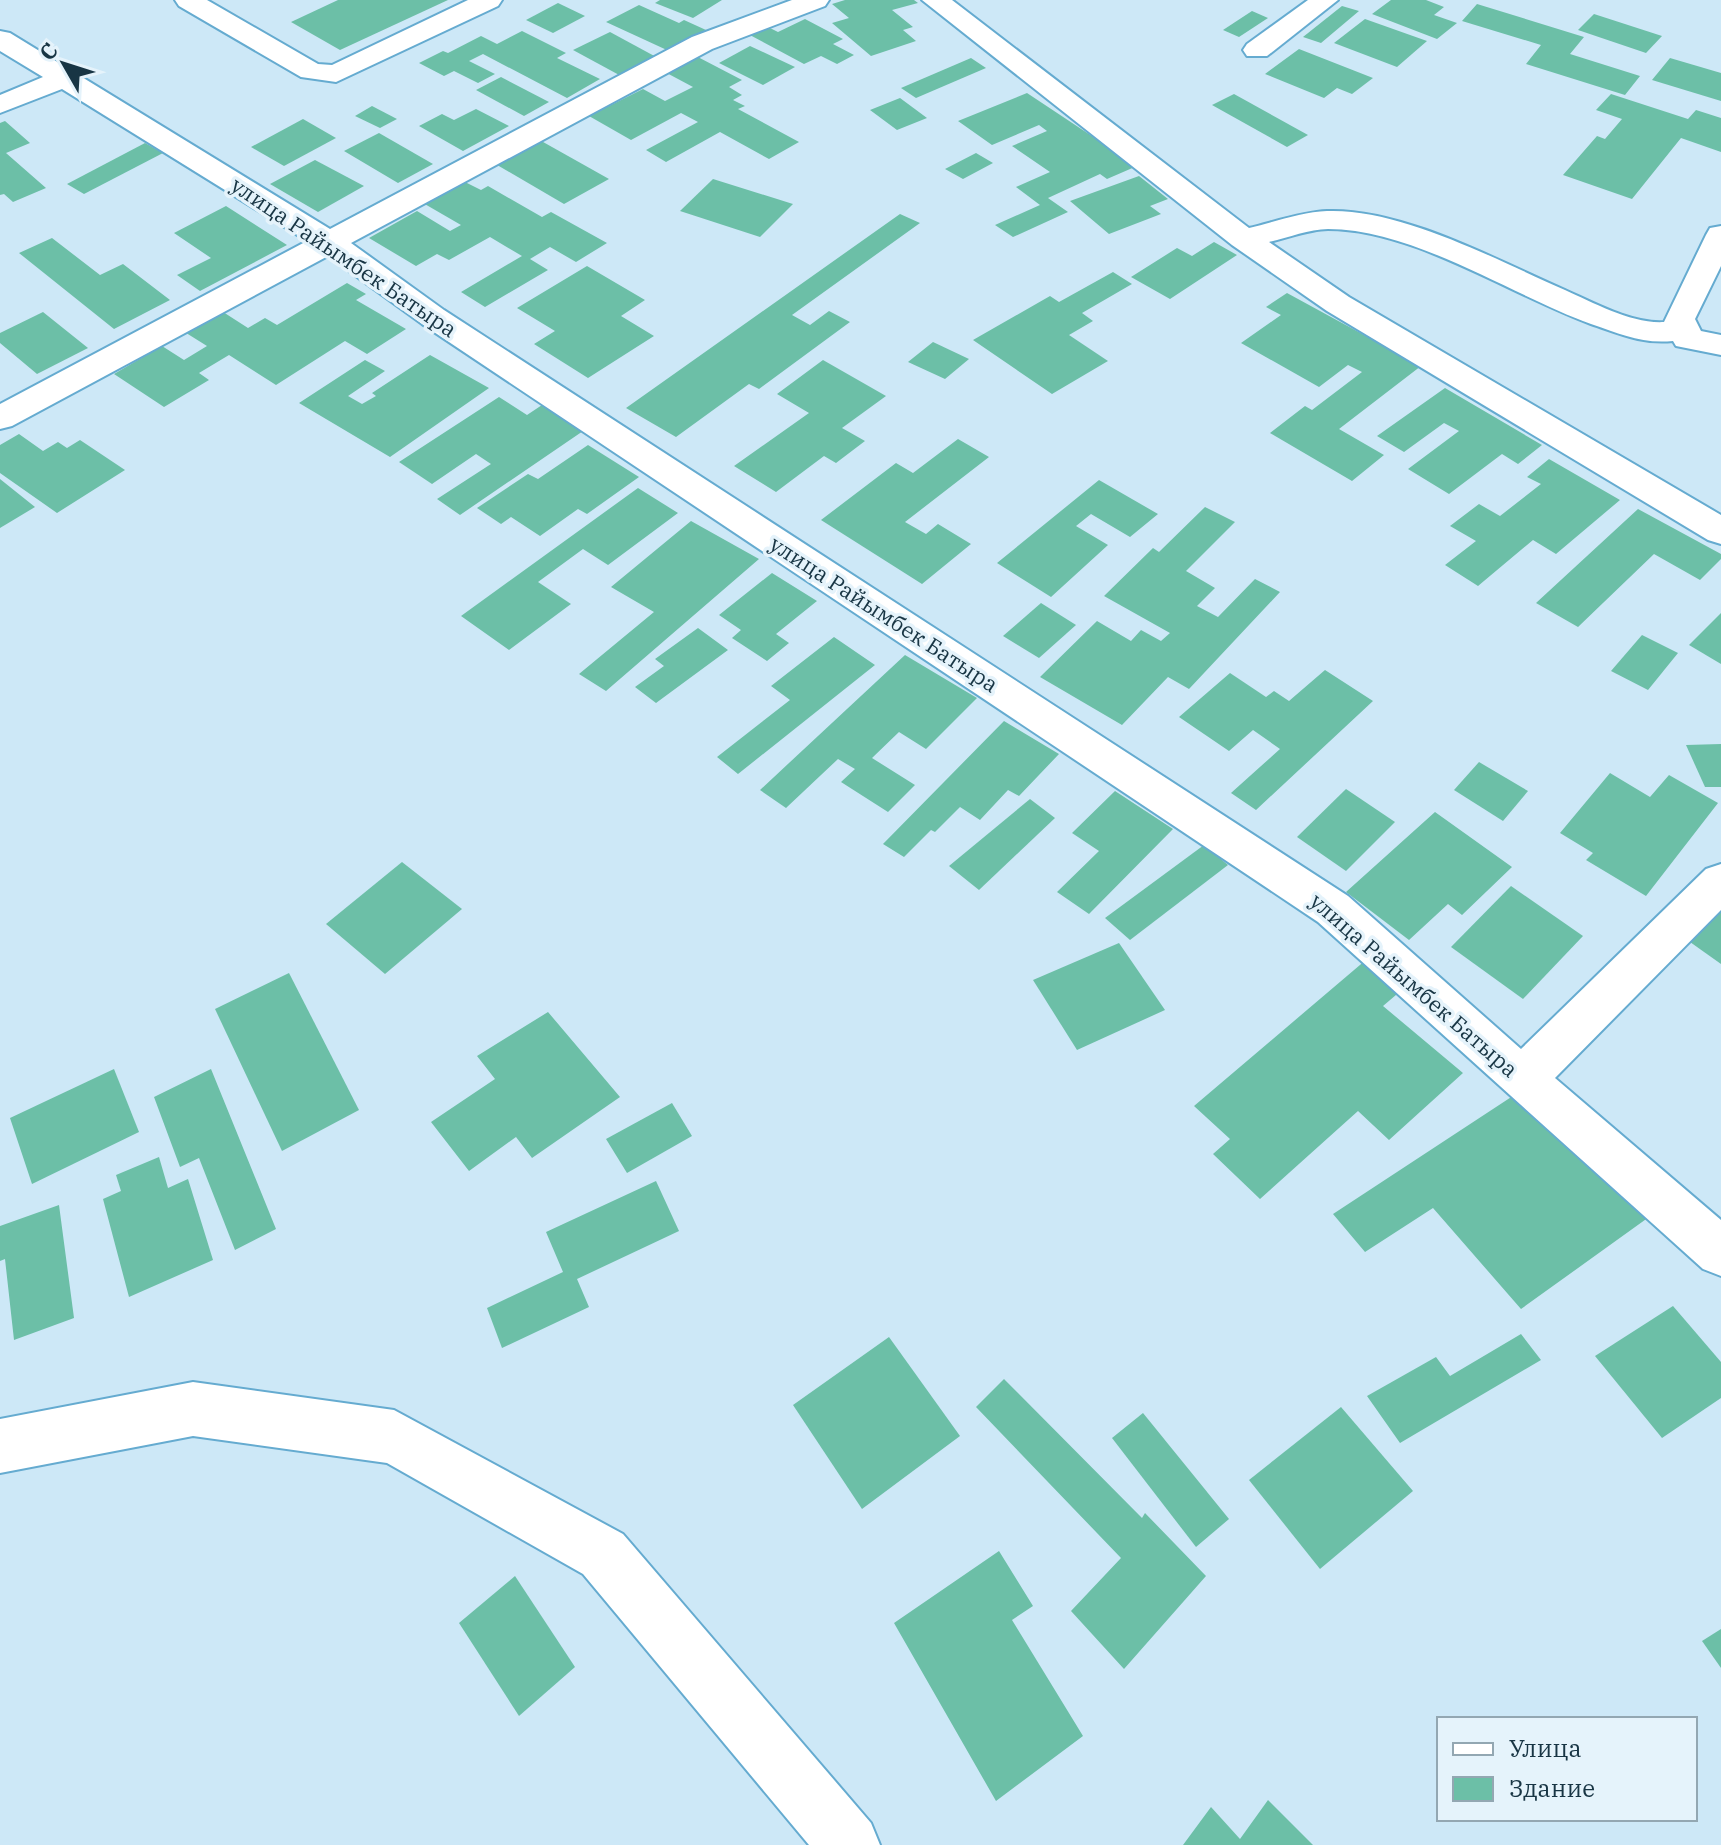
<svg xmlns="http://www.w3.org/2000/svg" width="1721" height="1845" viewBox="0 0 1721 1845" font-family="'IBM Plex Serif',serif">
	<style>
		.building { fill: #6cbfa7 }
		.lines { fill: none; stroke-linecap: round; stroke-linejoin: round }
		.minor-casing { stroke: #65abd0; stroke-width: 4 }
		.minor { fill: #fff; fill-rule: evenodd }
		.labels { text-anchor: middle; stroke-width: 7; stroke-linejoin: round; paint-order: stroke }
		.street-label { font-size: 22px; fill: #183544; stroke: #e5f3fb }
	</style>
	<rect width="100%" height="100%" fill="#cde8f7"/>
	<!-- building -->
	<g class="building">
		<polygon points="338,0 448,0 340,50 291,22"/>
		<polygon points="660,0 722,0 693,18 655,3"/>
		<polygon points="845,0 914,0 918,3 892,10 913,27 903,30 916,41 871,56 832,23 849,18 832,4"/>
		<polygon points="1391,0 1426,0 1444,7 1434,15 1457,23 1437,39 1372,14"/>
		<polygon points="558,3 585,16 553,33 526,20"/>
		<polygon points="1477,4 1584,37 1570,54 1640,76 1625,95 1526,64 1541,45 1462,21"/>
		<polygon points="639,5 679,23 684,20 706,30 669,51 606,22"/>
		<polygon points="1342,6 1359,11 1321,43 1303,37"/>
		<polygon points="1252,11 1268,18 1239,37 1223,30"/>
		<polygon points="1594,14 1662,36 1646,53 1578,30"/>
		<polygon points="805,19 843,39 833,44 854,55 837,64 821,56 804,64 748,34 766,26 778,32"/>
		<polygon points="1365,19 1427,41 1397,67 1334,43"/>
		<polygon points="522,31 566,53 557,58 600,79 567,98 483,54 469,61 495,74 478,83 454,71 444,76 419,63 443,51 448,53 481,36 497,44"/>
		<polygon points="610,32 658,58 621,76 573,50"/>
		<polygon points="750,46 795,67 763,85 719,63"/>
		<polygon points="1299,49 1373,78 1352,94 1337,88 1324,98 1265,74"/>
		<polygon points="694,55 742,80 729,87 742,95 733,100 745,106 738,109 799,142 769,159 720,132 666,162 646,150 698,122 681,113 631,140 589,116 643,89 665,101 693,87 663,71"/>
		<polygon points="971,58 986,68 916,98 901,88"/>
		<polygon points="1670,58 1721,73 1721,101 1652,80"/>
		<polygon points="501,77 549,102 524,116 476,90"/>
		<polygon points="1027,93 1137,166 1107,179 1100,174 1048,198 1068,212 1013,237 995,225 1040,205 1016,187 1050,172 1012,146 1047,131 1039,125 992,145 958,121"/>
		<polygon points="1234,94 1308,135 1287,147 1212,105"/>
		<polygon points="1611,94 1688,119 1696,110 1721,118 1721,152 1681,138 1632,199 1563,175 1597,136 1605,139 1622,119 1596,110"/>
		<polygon points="900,98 927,118 897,130 870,110"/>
		<polygon points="372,106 397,119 380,128 355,116"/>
		<polygon points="476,109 509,126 463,151 419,126 442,114 454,120"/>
		<polygon points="303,119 336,138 284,166 251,147"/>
		<polygon points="5,121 30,143 6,153 46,188 13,202 4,194 0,195 0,123"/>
		<polygon points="379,133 433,164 398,183 344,151"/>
		<polygon points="536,138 609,179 564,204 492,162"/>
		<polygon points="145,143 163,153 84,194 67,184"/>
		<polygon points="976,153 993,163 963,179 945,169"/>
		<polygon points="315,160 364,186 318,212 270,184"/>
		<polygon points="1139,176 1168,199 1150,206 1161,214 1109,234 1070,201"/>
		<polygon points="713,179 793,204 760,237 680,211"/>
		<polygon points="463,181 481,190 488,186 542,217 551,212 607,243 576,262 550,247 530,259 548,270 485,307 461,292 522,256 490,237 449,260 437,254 416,266 369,238 417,211 450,231 461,225 423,203"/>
		<polygon points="226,206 287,245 200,291 177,275 211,258 174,233"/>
		<polygon points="900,214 920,223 792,315 810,325 829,311 850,322 759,389 749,384 676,437 626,408"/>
		<polygon points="52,238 100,275 123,264 170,300 114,329 19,253"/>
		<polygon points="1214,242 1237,255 1170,299 1131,277 1177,248 1192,256"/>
		<polygon points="587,266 645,300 621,316 654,336 588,378 534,344 555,331 517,308"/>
		<polygon points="1113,272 1132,284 1082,313 1093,321 1069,335 1108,361 1052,394 973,340 1050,296 1059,302"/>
		<polygon points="347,283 366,294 356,300 406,329 367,354 345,341 276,385 229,355 199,373 209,380 164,407 114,374 162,346 184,360 207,346 183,331 220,310 248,328 265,318 277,325"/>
		<polygon points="1287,293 1421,366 1339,429 1384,455 1352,481 1270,433 1305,406 1312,410 1362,372 1348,365 1319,387 1241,343 1281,315 1266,307"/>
		<polygon points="43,312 88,348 37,374 0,343 0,333"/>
		<polygon points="933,342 969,359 945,379 908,362"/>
		<polygon points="430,355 489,388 390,457 299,403 365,360 385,371 348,396 362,404 376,396 372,393"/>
		<polygon points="823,360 886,396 842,428 865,441 836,463 824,456 776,492 734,466 809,413 777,394"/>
		<polygon points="1445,388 1542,445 1518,464 1502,454 1449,494 1408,469 1459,431 1444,423 1404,452 1377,436"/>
		<polygon points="499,397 527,415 545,403 586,429 460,515 437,499 491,464 476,454 432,484 399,462"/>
		<polygon points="19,434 43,451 58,442 67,448 80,440 125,470 57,513 0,473 0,445"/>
		<polygon points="958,439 989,457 905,522 926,534 938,524 971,544 922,584 821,520 896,463 913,473"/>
		<polygon points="588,445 639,477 587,514 578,509 540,536 511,517 501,524 477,508 528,474 538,479"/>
		<polygon points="1549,459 1620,500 1556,554 1533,540 1478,586 1445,565 1476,541 1450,526 1479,504 1500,516 1541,484 1527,477"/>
		<polygon points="0,479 35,507 0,528"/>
		<polygon points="1099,480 1158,514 1130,537 1091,514 1076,526 1108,545 1051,597 997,563"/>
		<polygon points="638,488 678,513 608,565 583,549 538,582 571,604 509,650 461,616"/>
		<polygon points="1205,507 1235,522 1186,571 1215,588 1197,606 1218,617 1255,579 1280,592 1189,689 1168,677 1122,725 1040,677 1097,621 1131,641 1141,630 1161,641 1170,633 1104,596 1153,548 1159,552"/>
		<polygon points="1638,509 1721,554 1721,559 1700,580 1654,554 1578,627 1536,603"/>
		<polygon points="691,521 759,559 606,691 579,674 654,612 611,587"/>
		<polygon points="772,573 817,601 776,634 789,643 767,661 732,638 741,630 719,615"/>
		<polygon points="1041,603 1076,625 1039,658 1003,636"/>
		<polygon points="1721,613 1721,664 1689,645"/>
		<polygon points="698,628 728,650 656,703 635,687 664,666 655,659"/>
		<polygon points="1642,635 1678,653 1648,690 1611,671"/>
		<polygon points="834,637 875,665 738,774 717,757 790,700 771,686"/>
		<polygon points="905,655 977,698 926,749 899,732 872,758 915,785 888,812 841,782 855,769 838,759 786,808 760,790"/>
		<polygon points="1325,670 1373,701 1256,810 1231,793 1280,749 1253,730 1229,751 1179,717 1230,673 1266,697 1274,691 1289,701"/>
		<polygon points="1004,721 1059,754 1019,796 1008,790 980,820 960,807 935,832 931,830 904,857 883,844"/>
		<polygon points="1721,744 1721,787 1705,787 1686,745"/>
		<polygon points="1479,762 1528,791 1503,821 1454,790"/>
		<polygon points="1610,773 1650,797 1669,775 1718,803 1646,896 1586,860 1593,853 1560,833"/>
		<polygon points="1346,789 1395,822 1346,871 1297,837"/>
		<polygon points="1115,791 1173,829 1089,914 1057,892 1099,851 1072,833"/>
		<polygon points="1030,799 1055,818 979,890 949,866"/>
		<polygon points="1435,812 1512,867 1462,915 1448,904 1409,940 1346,892"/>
		<polygon points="1204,845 1228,865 1130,940 1105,918"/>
		<polygon points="402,862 462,909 385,974 326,924"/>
		<polygon points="1511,886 1583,936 1523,999 1451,947"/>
		<polygon points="1721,910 1721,964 1690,942"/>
		<polygon points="1119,943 1165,1010 1077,1050 1033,980"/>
		<polygon points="1367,959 1403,989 1383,1006 1463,1073 1389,1140 1358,1111 1260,1199 1213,1154 1230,1139 1194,1106"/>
		<polygon points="289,973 359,1110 282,1151 215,1009"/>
		<polygon points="548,1012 620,1097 532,1158 516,1137 469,1171 431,1122 495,1079 477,1056"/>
		<polygon points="114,1069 139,1132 32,1184 10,1118"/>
		<polygon points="211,1069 276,1229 235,1250 199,1158 180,1167 154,1097"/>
		<polygon points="1525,1088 1649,1217 1521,1309 1433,1208 1365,1252 1333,1214"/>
		<polygon points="672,1103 692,1136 627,1173 606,1139"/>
		<polygon points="159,1157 168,1188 188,1179 213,1260 129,1297 103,1199 121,1191 116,1175"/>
		<polygon points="656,1181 679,1231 577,1279 589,1307 502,1348 487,1308 563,1272 546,1232"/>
		<polygon points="59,1205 74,1318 14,1340 5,1259 0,1261 0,1226"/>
		<polygon points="1673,1306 1721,1362 1721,1398 1662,1438 1595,1356"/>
		<polygon points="1521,1334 1541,1360 1400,1443 1367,1396 1436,1357 1450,1376"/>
		<polygon points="889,1337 960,1436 862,1509 793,1405"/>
		<polygon points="1004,1379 1142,1518 1145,1513 1206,1576 1124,1669 1071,1611 1121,1558 976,1407"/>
		<polygon points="1341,1407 1413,1491 1320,1569 1249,1480"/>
		<polygon points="1143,1413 1229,1519 1196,1547 1112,1438"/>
		<polygon points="999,1551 1033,1606 1012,1620 1083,1736 996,1801 894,1623"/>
		<polygon points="515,1576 575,1667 519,1716 459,1623"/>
		<polygon points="1721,1629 1721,1668 1702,1641"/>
		<polygon points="1268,1800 1313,1845 1183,1845 1211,1807 1240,1839"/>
	</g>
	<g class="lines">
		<!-- minor casing -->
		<g class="minor-casing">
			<g id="minor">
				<polygon points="175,0 207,0 318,64 332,65 468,0 502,0 498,6 336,82 301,77 179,6"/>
				<polygon points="792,0 829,0 825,6 712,49 351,243 444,310 1348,896 1521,1049 1706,869 1721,864 1721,910 1555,1078 1721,1220 1721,1276 1703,1269 1318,922 422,324 328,256 12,426 0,429 0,404 307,241 62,89 0,113 0,95 43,77 0,51 0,31 10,33 330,229 692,37"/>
				<path d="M922,0H952L1249,228C1274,222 1302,212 1327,211C1402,208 1498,261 1565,290C1594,303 1632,324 1664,322L1706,235L1710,228L1721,226V266L1695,319L1701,331L1721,335V355L1676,346L1673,341C1641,344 1621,334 1591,324C1511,295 1414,229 1328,229C1309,229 1288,238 1269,242L1349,297L1721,515V544L1708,540L1327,311L1232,245Z"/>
				<polygon points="1308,0 1338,0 1267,56 1247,56 1243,50 1247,44"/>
				<polygon points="193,1382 394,1410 623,1534 871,1823 880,1845 809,1845 583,1574 387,1463 193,1436 0,1473 0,1419"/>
			</g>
		</g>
		<!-- minor -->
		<use href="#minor" class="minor"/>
	</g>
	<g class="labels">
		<!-- street labels -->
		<g class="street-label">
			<text transform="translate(344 257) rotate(34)" y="8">улица Райымбек Батыра</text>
			<text transform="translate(884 614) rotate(33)" y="8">улица Райымбек Батыра</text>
			<text transform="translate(1414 985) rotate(41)" y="8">улица Райымбек Батыра</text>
		</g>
	</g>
	<!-- legend -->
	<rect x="1437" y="1717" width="260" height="104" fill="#e5f3fb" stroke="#93a7b2" stroke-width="2"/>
	<rect x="1453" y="1743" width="40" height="12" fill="#ffffff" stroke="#93a7b2" stroke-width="2"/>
	<text x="1509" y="1757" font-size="24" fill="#183544">Улица</text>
	<rect x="1453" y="1777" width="40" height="24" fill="#6cbfa7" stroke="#93a7b2" stroke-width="2"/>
	<text x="1509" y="1797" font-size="24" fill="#183544">Здание</text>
	<!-- north arrow -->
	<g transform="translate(64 64) rotate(309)" stroke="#e5f3fb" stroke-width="6" paint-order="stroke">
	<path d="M0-6L14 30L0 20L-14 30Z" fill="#183544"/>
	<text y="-12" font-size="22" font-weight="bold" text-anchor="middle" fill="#183544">С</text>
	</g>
</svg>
